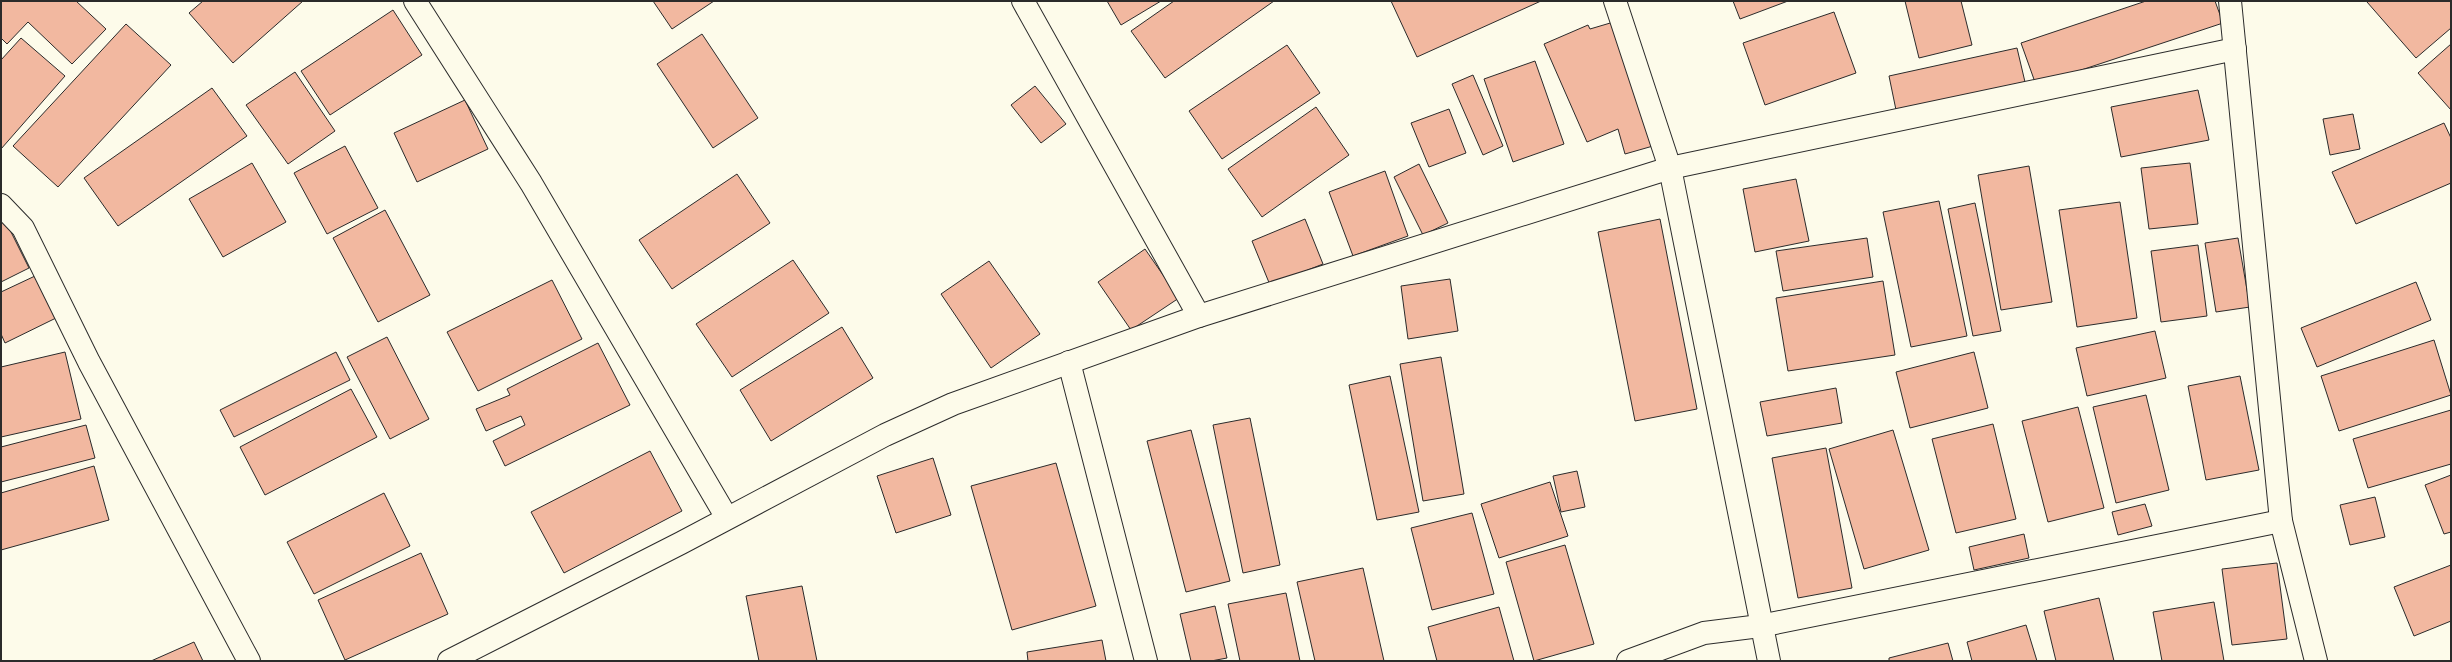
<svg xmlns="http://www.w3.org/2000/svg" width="2452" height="662" viewBox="0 0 2452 662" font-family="'Times New Roman',serif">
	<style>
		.building { fill: #f2b8a0; stroke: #2b2b2b }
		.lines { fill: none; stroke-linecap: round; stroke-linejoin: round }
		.minor-casing { stroke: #2b2b2b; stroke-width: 24 }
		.minor { stroke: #fdfbea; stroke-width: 22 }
	</style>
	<rect width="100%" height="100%" fill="#fdfbea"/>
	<!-- building -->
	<g class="building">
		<polygon points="1,1 76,1 106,29 72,64 28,22 7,44 1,38"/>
		<polygon points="203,1 303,1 233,63 189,13"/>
		<polygon points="653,1 714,1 672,29"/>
		<polygon points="1107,1 1161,1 1121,25"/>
		<polygon points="1174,1 1274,1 1165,78 1131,31"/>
		<polygon points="1391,1 1541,1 1417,57"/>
		<polygon points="1733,1 1788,1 1740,19"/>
		<polygon points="1905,1 1961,1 1972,45 1919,58"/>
		<polygon points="2146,1 2215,1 2223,23 2036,85 2021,43"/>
		<polygon points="2369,1 2451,1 2451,28 2416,58 2367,2"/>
		<polygon points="393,10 422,55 330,115 301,71"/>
		<polygon points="1834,12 1856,73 1765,105 1743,43"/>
		<polygon points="1617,21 1653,146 1625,154 1618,129 1587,142 1544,44 1588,25 1590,29"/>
		<polygon points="126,24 171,65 58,187 13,146"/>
		<polygon points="702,34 758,118 713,148 657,64"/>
		<polygon points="21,38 65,76 1,149 1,60"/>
		<polygon points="2451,44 2451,110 2418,73"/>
		<polygon points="1287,45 1320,93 1222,159 1189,111"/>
		<polygon points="2017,48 2025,82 1896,110 1889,76"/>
		<polygon points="1535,61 1564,144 1513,162 1484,79"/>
		<polygon points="295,72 335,131 288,164 246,105"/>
		<polygon points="1473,75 1503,146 1483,155 1452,84"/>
		<polygon points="1035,86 1066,124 1041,143 1011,105"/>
		<polygon points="212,88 247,136 118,226 84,178"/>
		<polygon points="2198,90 2209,140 2121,157 2111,107"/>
		<polygon points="465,100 488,149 417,182 394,133"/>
		<polygon points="1316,107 1349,155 1262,217 1228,169"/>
		<polygon points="1449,109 1466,153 1429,167 1411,123"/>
		<polygon points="2353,114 2360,149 2330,155 2323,119"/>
		<polygon points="2444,123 2451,138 2451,183 2356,224 2332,172"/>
		<polygon points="345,146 378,208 327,234 294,173"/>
		<polygon points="252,163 286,222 223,257 189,199"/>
		<polygon points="2190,163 2198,224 2149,229 2141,168"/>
		<polygon points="1419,164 1448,223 1423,235 1394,177"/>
		<polygon points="2029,166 2052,302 2001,310 1978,175"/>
		<polygon points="1385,171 1408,236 1353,256 1329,192"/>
		<polygon points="737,174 770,223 672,289 639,240"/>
		<polygon points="1796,179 1809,241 1755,252 1743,189"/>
		<polygon points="1939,201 1967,336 1911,347 1883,212"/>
		<polygon points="2120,202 2137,318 2077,327 2059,210"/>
		<polygon points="1975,203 2001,331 1973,336 1948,209"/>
		<polygon points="385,210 430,295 378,322 333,238"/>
		<polygon points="1,212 29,268 1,282"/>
		<polygon points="1305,219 1323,264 1270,285 1252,241"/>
		<polygon points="1660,219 1697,409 1635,421 1598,232"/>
		<polygon points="1867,238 1873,277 1783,291 1776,251"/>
		<polygon points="2238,238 2250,307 2216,312 2205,243"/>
		<polygon points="2198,245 2207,316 2161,322 2151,251"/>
		<polygon points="1145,249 1179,298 1131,330 1098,282"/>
		<polygon points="793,260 829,313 732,377 696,324"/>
		<polygon points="989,261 1040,334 991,368 941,294"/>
		<polygon points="35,276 56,318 5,343 1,334 1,292"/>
		<polygon points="1450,279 1458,331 1408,339 1401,286"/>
		<polygon points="552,280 582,339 478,391 447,332"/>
		<polygon points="1883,281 1895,355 1788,371 1776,298"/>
		<polygon points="2416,282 2431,320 2317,367 2301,328"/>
		<polygon points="842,327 873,378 771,441 740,390"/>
		<polygon points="2155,331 2166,378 2087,396 2076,348"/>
		<polygon points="387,337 429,419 390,439 347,357"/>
		<polygon points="2434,340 2451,395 2339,431 2321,376"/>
		<polygon points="598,343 630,405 505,466 493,441 525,425 521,416 486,431 476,409 510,395 507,389"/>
		<polygon points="65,352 81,419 1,437 1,367"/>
		<polygon points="336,352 350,380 234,437 220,410"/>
		<polygon points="1974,352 1988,408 1910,428 1896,372"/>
		<polygon points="1441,357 1464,494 1423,501 1400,364"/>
		<polygon points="1390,376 1419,512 1377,520 1349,385"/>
		<polygon points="2240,376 2259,470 2206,480 2188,386"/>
		<polygon points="1836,388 1842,423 1767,436 1760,402"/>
		<polygon points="351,389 377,437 265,495 240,447"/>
		<polygon points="2146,395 2169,490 2116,503 2093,407"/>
		<polygon points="2078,407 2104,508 2048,522 2022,421"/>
		<polygon points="2451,410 2451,464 2368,488 2353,439"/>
		<polygon points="1250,418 1280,565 1243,573 1213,425"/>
		<polygon points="1993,424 2016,519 1956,533 1932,439"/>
		<polygon points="86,425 95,458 1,482 1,447"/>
		<polygon points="1191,430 1230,581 1186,592 1147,441"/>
		<polygon points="1893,430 1929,550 1864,569 1829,449"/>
		<polygon points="1826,448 1852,588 1798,598 1772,458"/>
		<polygon points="650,451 682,511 564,573 531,512"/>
		<polygon points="933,458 951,515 896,533 877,476"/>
		<polygon points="1056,463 1096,606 1012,630 971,486"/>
		<polygon points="94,466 109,520 1,550 1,493"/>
		<polygon points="1577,471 1585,507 1561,512 1553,476"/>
		<polygon points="2451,475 2451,532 2444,534 2425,485"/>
		<polygon points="1550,482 1568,536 1499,558 1481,504"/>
		<polygon points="384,493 410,546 314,594 287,542"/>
		<polygon points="2375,497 2385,537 2350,545 2340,505"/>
		<polygon points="2145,504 2152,526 2118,535 2112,512"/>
		<polygon points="1472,513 1494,594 1432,610 1411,528"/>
		<polygon points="2024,534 2029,558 1974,570 1969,547"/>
		<polygon points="1565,545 1594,644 1534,661 1506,562"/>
		<polygon points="421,553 448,614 345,660 318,600"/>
		<polygon points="2277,563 2287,639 2232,645 2222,569"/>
		<polygon points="2451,565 2451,621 2414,636 2394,587"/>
		<polygon points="1363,568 1384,661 1315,661 1297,582"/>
		<polygon points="802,586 817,661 759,661 746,596"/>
		<polygon points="1286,593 1300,661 1240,661 1228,604"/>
		<polygon points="2099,598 2114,661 2056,661 2044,611"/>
		<polygon points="2214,602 2224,661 2162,661 2153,612"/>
		<polygon points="1215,606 1227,658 1211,661 1191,661 1180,614"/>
		<polygon points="1499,607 1514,661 1437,661 1428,627"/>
		<polygon points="2026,625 2037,661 1972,661 1967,642"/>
		<polygon points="1102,640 1106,661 1028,661 1027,652"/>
		<polygon points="194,642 203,661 151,661"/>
		<polygon points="1948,643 1953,661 1889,661 1889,658"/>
	</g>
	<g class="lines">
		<!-- minor casing -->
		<g class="minor-casing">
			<g id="minor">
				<polyline points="415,1 531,183 727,518"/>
				<polyline points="1023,1 1199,316"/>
				<polyline points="1615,1 1670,168 1769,661"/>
				<polyline points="2230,1 2281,521 2316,661"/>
				<polyline points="1,205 23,228 89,362 249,661"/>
				<polyline points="1069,362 1146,661"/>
				<polyline points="449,661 681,543 885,435 953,404 1199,316 1670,168 2235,49"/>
				<polyline points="1628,661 1704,633 1760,626 2281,521"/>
			</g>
		</g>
		<!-- minor -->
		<use href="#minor" class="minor"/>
	</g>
	<!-- border -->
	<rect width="2452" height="662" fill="none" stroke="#2b2b2b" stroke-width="4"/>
</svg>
